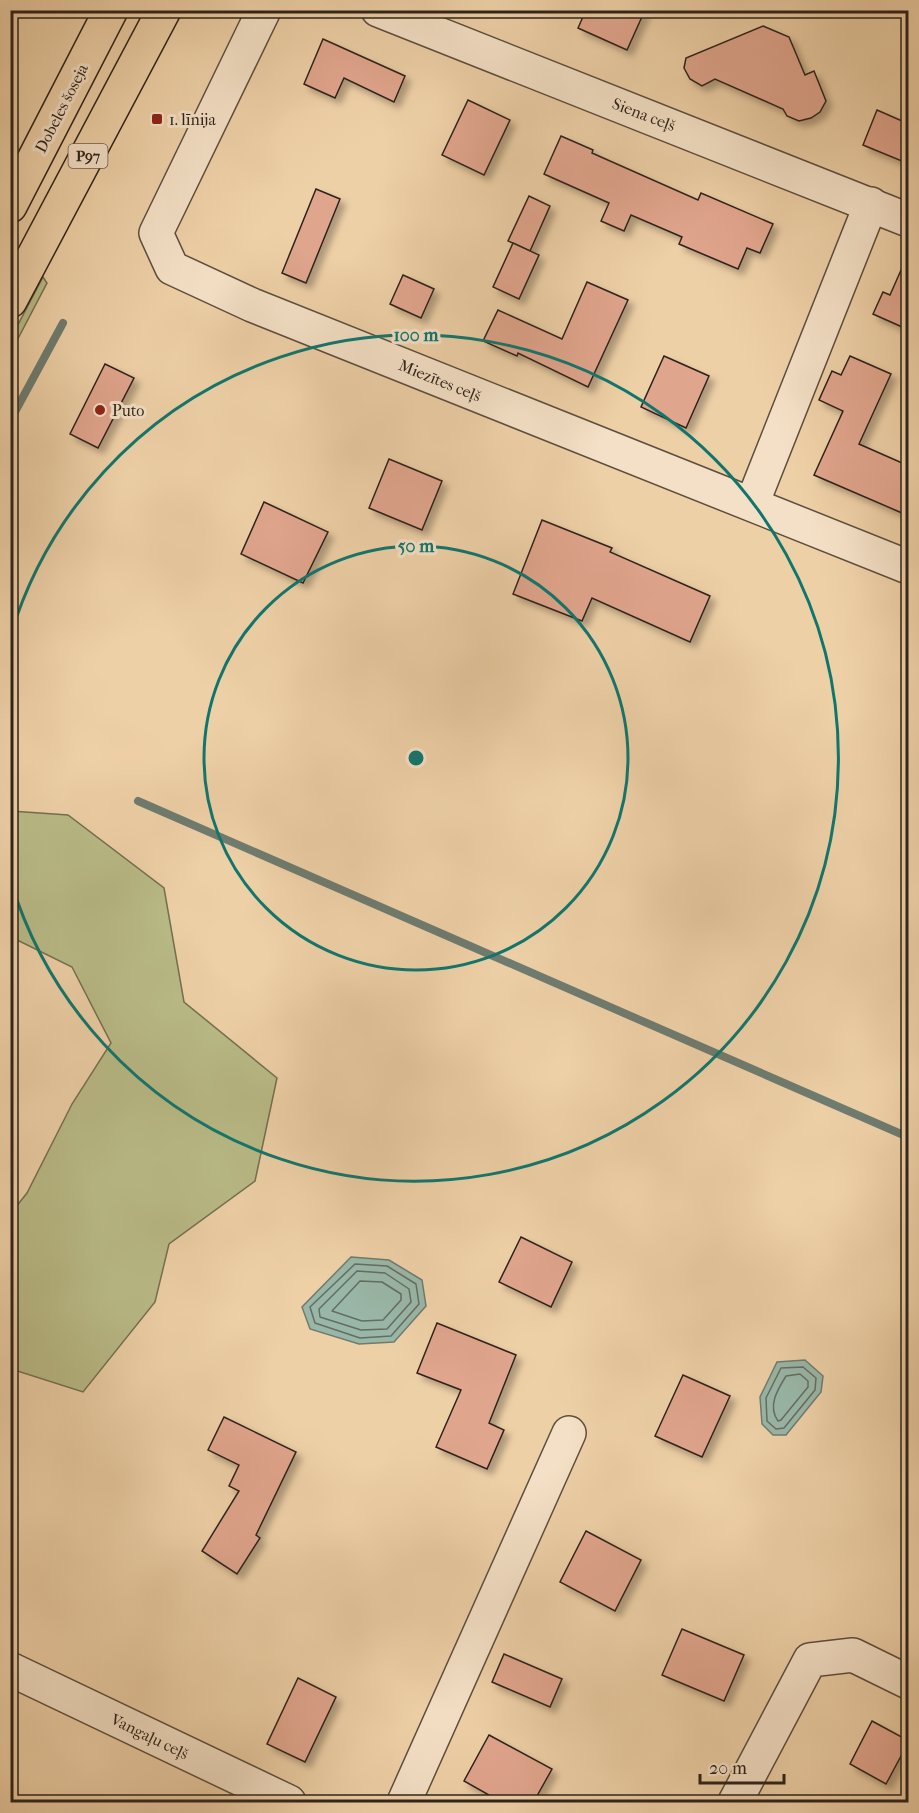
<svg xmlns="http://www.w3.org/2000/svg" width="919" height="1813" viewBox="0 0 919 1813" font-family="'IM FELL French Canon',serif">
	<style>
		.green { fill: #b9bb87; stroke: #746f51; stroke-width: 1.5 }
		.water { fill: #99b7a8; stroke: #6e7c70; stroke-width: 1.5 }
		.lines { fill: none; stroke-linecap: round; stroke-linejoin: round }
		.shore { stroke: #646d62; stroke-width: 1.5 }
		.stream { stroke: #6e7c70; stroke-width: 8 }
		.building { fill: #e0a58d; stroke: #2e231b; stroke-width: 1.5; filter: url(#shadow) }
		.street-casing { stroke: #5e4e3e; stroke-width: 36 }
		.primary-casing { stroke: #2e231b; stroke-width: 36 }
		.street { stroke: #f4e0c6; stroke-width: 33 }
		.primary { stroke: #eed0a7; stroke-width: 33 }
		.ring { fill: none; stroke: #0f766e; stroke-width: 3 }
		.poi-dot { fill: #8f2418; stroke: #f4e0c6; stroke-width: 2 }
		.labels { text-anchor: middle; stroke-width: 6; stroke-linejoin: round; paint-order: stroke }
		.shield { fill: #f4e0c6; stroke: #695c4e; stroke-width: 1.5 }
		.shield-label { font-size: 15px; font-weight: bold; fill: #2e231b }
		.street-label { font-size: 16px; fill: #2e231b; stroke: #f4e0c6 }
		.poi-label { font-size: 16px; fill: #2e231b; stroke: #f4e0c6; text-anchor: start }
		.centre { fill: #0f766e; stroke: #f4e0c6; stroke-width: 3 }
		.ring-label { font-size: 18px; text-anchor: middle; font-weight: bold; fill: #0f766e; stroke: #f4e0c6; stroke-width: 6; stroke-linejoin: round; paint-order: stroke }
	</style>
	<defs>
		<filter id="shadow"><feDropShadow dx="5.5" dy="5.5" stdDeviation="3" flood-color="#0004"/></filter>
	</defs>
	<rect width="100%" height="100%" fill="#eed0a7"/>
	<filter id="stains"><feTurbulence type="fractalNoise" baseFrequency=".00333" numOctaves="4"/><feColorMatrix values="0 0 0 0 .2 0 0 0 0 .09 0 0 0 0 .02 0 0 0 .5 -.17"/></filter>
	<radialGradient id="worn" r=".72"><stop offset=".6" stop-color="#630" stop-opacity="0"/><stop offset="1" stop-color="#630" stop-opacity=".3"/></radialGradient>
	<!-- green -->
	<g class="green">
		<polygon points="43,277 47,283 11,352 11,338"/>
		<polygon points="11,811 68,815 164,888 184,1002 277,1078 255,1181 169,1244 155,1302 83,1392 11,1369 11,1213 27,1193 72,1104 111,1043 72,967 11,937"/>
	</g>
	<!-- water -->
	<g class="water">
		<polygon points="351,1257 389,1260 422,1280 426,1306 394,1342 359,1344 310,1329 302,1307"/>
		<polygon points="805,1360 823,1376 821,1392 786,1435 773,1435 762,1424 760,1397 777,1362"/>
	</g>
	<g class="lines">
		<!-- shore -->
		<g class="shore">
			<polygon points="355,1264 387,1266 416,1284 419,1304 391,1336 360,1338 315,1323 310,1307"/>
			<polygon points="357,1271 385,1273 409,1289 411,1302 387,1329 361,1330 320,1317 319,1309"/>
			<polygon points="360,1281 382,1282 401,1294 401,1300 383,1320 362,1321 332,1311"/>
			<polygon points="803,1367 816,1378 815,1390 784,1428 776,1429 767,1421 766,1398 781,1368"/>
			<path d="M800,1374L808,1381V1387L781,1420L778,1421C767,1406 778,1389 786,1376Z"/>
		</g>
		<!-- stream -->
		<g class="stream">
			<polyline points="10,421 63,323"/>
			<polyline points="138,801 908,1137"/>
		</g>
	</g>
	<!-- building -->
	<g class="building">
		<polygon points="586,10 645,10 627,50 578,28"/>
		<polygon points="763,26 789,37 805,75 814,71 826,101 820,112 811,118 799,121 787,116 783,109 715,79 702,86 690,79 684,68 686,58"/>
		<polygon points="323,39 405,76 394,102 344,78 335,98 304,84"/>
		<polygon points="468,100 510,120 484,175 442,155"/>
		<polygon points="877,110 909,124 909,164 863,145"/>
		<polygon points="561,136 593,150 592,153 698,200 701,193 773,224 760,253 747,248 738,269 679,244 682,237 631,215 624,231 601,221 609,203 544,174"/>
		<polygon points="316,189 340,199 306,283 282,273"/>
		<polygon points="529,196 550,206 530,251 508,241"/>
		<polygon points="513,243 539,255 519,299 493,287"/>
		<polygon points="909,252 909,330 873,314 883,292 890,295"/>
		<polygon points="403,275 434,289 421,318 390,304"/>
		<polygon points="587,282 628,300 588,387 518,353 517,356 483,341 498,310 562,339"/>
		<polygon points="664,356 709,376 686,428 641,407"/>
		<polygon points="850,356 891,374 859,444 909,466 909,516 814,475 843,411 819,400 832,371 841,375"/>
		<polygon points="105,364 134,378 98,448 70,434"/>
		<polygon points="389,459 442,481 422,530 369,508"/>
		<polygon points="264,502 328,532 303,583 241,554"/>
		<polygon points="542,520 612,548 610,552 710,596 690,642 592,598 582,621 513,594"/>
		<polygon points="521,1237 572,1262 551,1307 499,1282"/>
		<polygon points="437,1323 516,1355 489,1423 504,1430 487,1469 436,1447 461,1390 417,1373"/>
		<polygon points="683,1375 730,1396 702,1457 655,1436"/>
		<polygon points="224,1417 296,1452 256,1535 260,1538 237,1574 202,1551 239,1491 229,1486 239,1465 208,1450"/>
		<polygon points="586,1531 641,1560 615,1611 560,1582"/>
		<polygon points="682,1629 744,1655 724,1701 662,1675"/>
		<polygon points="504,1654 562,1679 550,1707 492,1682"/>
		<polygon points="298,1678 336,1697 305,1762 267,1744"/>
		<polygon points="872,1721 909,1741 886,1784 850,1764"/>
		<polygon points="489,1735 552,1769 533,1803 503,1803 464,1781"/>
	</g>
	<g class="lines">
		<!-- street casing -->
		<g class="street-casing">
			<g id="street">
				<polyline points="264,10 156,233 172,268 252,305 908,567"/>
				<polyline points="378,10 908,220"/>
				<polyline points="752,504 871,204"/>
				<polyline points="10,1669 289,1802"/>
				<polyline points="404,1802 569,1433"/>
				<polyline points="735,1802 810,1660 853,1655 908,1682"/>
			</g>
		</g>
		<!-- primary casing -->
		<g class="primary-casing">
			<g id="primary">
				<polyline points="10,206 111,10"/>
				<polyline points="10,301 164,10"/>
			</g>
		</g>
		<!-- street -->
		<use href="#street" class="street"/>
		<!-- primary -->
		<use href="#primary" class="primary"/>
	</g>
	<!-- distance rings -->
	<g class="ring">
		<circle cx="416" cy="758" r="212"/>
		<path d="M11 634A423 423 0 1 1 11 882"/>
	</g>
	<!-- markers -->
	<g class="poi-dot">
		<rect x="151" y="113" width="12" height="12" rx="3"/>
		<circle cx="100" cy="410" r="6"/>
	</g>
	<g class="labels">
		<!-- shield labels -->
		<rect class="shield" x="68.5" y="144" width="39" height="24" rx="4.5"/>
		<g class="shield-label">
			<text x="88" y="161">P97</text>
		</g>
		<!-- street labels -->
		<g class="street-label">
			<text transform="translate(61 108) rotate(-63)" y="6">Dobeles šoseja</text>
			<text transform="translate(644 114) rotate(21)" y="6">Siena ceļš</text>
			<text transform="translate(440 380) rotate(22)" y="6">Miezītes ceļš</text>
			<text transform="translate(150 1736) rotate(26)" y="6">Vangaļu ceļš</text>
		</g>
		<!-- poi labels -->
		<g class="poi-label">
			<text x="169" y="125">1. līnija</text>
			<text x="112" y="416">Puto</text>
		</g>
	</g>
	<circle cx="416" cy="758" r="9" class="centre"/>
	<g class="ring-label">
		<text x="416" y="341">100 m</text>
		<text x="416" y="552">50 m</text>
	</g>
	<!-- margin -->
	<rect width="919" height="1813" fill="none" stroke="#eed0a7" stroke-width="36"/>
	<rect x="12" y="12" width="895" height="1789" fill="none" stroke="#2e231b" stroke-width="3"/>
	<rect x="18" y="18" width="883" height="1777" fill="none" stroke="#2e231b" stroke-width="1.5"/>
	<!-- scale -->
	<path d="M700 1774v9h84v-9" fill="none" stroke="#2e231b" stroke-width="3"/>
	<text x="709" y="1774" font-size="18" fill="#2e231b" stroke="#f4e0c6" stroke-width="4.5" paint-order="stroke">20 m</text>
	<rect width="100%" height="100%" filter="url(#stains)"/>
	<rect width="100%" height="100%" fill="url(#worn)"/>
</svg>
